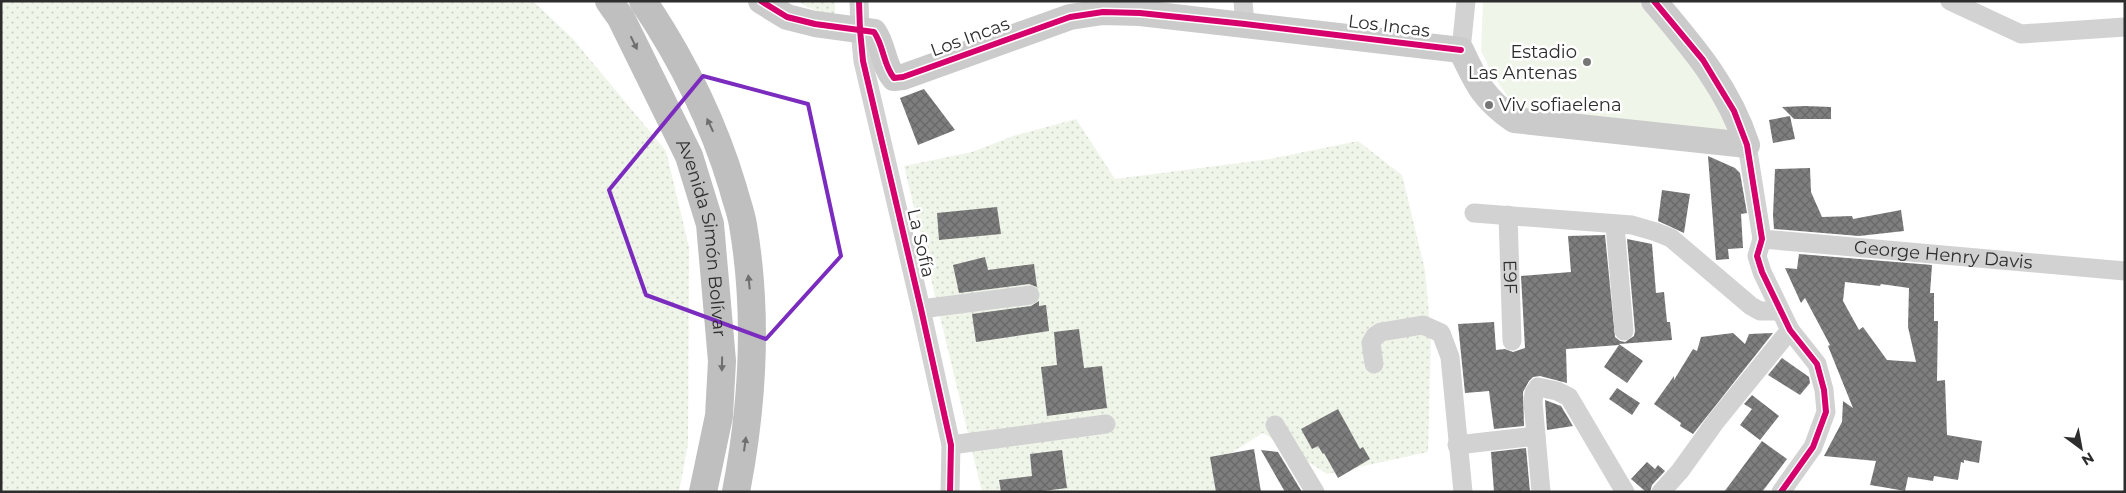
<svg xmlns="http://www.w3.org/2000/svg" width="2126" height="493" viewBox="0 0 2126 493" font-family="Montserrat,sans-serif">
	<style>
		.grass { fill: url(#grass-dots) }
		.pitch { fill: #f0f5ea }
		.building { fill: url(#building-cross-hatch); fill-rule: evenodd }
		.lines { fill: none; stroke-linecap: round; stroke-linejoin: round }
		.street { stroke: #d2d2d2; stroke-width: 19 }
		.secondary { stroke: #cbcbcb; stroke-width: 26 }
		.highway { stroke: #bfbfbf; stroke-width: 28 }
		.cycleway-casing { stroke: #fff; stroke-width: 9 }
		.cycleway { stroke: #d6006c; stroke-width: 6 }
		.oneway { fill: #6f6f6f }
		.marked { fill: none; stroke: #7b2cbf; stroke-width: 4; stroke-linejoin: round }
		.poi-dot { fill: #767676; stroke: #fff; stroke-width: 2 }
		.labels { text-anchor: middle; stroke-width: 5; stroke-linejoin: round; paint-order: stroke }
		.street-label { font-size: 18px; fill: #2d2d2d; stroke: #fff }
		.poi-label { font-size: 18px; fill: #2d2d2d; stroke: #fff; text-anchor: end }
	</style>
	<defs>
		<pattern id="grass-dots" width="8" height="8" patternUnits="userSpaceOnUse" patternTransform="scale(1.25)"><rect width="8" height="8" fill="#f0f5ea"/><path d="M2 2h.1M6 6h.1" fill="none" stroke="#ced2c9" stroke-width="1.8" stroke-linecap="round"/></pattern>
		<pattern id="building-cross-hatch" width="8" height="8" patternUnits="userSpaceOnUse" patternTransform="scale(1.25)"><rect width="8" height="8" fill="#7e7e7e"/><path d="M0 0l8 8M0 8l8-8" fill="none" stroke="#686868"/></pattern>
	</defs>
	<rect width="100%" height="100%" fill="#fff"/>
	<!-- grass -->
	<g class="grass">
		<polygon points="1,1 533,1 573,39 666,151 689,247 688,444 679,492 1,492"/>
		<polygon points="799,1 835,1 835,20 804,5"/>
		<polygon points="1076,119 1115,179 1270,159 1358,141 1402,175 1425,270 1431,337 1428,452 1327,474 1263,433 1231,453 1240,492 982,492 904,166 972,152 1013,136"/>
	</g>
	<!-- pitch -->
	<polygon class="pitch" points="1483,1 1642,1 1718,102 1729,123 1723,135 1538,114 1511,102 1492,73 1481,51"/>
	<!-- building -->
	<g class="building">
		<polygon points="924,89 955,130 918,145 900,98"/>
		<polygon points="1805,106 1831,107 1831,119 1794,119 1782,107"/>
		<polygon points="1790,116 1795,139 1773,143 1769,120"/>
		<polygon points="1708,156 1735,168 1740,173 1747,213 1741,214 1743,248 1728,249 1729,259 1716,260"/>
		<polygon points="1810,168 1811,192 1822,217 1852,216 1853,219 1901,210 1904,231 1859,236 1774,229 1773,215 1775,169"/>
		<polygon points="1662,190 1690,194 1684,233 1658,221"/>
		<polygon points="997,207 1001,234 939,240 937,213"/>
		<polygon points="1605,235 1615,337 1620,341 1625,342 1634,336 1635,331 1627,239 1652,244 1656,293 1664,292 1667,322 1670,322 1672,340 1619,344 1643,361 1627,383 1604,367 1619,345 1566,349 1567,383 1540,376 1533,377 1529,381 1523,392 1524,426 1494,429 1489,391 1465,393 1458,324 1494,322 1496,350 1505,349 1513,352 1525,348 1521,276 1571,272 1568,236"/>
		<path d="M1799,254L1932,265L1930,293H1934V321H1938L1937,381L1945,380L1947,435L1982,441L1979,463L1964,460V463L1961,462L1958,480L1934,476L1933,481L1908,477L1905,491L1888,488L1870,485L1876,461L1824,456L1842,422L1843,401L1853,408L1828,346L1830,345L1805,298L1801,303L1785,268L1797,269ZM1845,282L1880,286L1881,284L1909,288L1908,327L1916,362L1887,360L1863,327L1859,330L1843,301Z"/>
		<polygon points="985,257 988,270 1034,264 1037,287 1029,284 959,293 953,265"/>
		<polygon points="1039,301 1039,306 1046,305 1049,331 976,342 972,314 1031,306"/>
		<polygon points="1079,329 1084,368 1102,366 1107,408 1047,416 1041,367 1057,365 1054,332"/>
		<polygon points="1733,333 1745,344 1749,334 1773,333 1693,434 1680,426 1681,423 1654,404 1674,376 1674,380 1693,349 1697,351 1701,337"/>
		<polygon points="1782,358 1809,377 1810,383 1800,395 1768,375"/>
		<polygon points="1617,388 1640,403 1632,415 1609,399"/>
		<polygon points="1752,395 1779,416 1760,440 1740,425 1752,409 1744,404"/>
		<polygon points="1545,400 1561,406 1573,426 1547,430"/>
		<polygon points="1338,409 1360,449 1363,447 1370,459 1338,478 1324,453 1323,454 1318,446 1312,449 1301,429"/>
		<polygon points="1762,441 1787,459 1762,492 1724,492"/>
		<polygon points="1526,448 1530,492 1494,492 1491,452"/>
		<polygon points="1254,449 1261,492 1216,492 1210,457"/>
		<polygon points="1062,450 1067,488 1036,492 1001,492 999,480 1032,476 1030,454"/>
		<polygon points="1261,450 1278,452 1302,492 1285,492"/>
		<polygon points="1647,462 1655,469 1658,465 1665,471 1652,485 1650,492 1646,492 1631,479"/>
	</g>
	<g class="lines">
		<!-- street -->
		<g class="street">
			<polyline points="859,1 860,30 863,61 921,309 951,445 950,492"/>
			<polyline points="1243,1 1245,24"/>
			<polyline points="1950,1 2021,34 2125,27"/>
			<polyline points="1461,50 1466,1"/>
			<polyline points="1747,145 1762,239 1757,256 1762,272 1790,330 1817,364 1824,390 1826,412 1813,447 1781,492"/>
			<polyline points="1474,213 1632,225 1656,232 1671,238 1751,306 1760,311 1780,311"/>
			<path id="s1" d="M1508,215L1512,341"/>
			<polyline points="1615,225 1624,331"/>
			<path id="s2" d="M1762,239L2125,271"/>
			<polyline points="921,309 1030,295"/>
			<polyline points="1374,364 1371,343 1375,336 1381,332 1423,325 1441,333 1450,357 1463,492"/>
			<polyline points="1275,425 1315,492"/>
			<polyline points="951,445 1106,424"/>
			<polyline points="1457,445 1536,436"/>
			<polyline points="1541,492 1533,402 1534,393 1538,387 1557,391 1569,397 1625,492"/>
			<polyline points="1661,492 1680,471 1716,421 1790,330"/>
		</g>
		<!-- secondary -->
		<path class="secondary" d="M761,1L787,17L815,24L874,32C884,46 883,65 894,78L903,77L1070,17L1103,12L1140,13L1461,50C1477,84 1483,98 1514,120L1747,145C1728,87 1693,47 1654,1"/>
		<!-- highway -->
		<g class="highway">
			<path id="s3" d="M609,1L621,18L689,156L710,224L722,361L719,416L703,492"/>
			<path d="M643,1C682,59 713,121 733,188C736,200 741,212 743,225C758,313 753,404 736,492"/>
		</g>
		<!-- cycleway casing -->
		<g class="cycleway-casing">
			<g id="cycleway">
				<path d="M761,1L787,17L815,24L874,32C884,46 883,65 894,78L903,77L1070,17L1103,12L1140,13L1245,24L1461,50"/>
				<polyline points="859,1 860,30 863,61 921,309 951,445 950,492"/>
				<polyline points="1654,1 1703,60 1734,111 1747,145 1762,239 1757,256 1762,272 1790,330 1817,364 1824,390 1826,412 1813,447 1781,492"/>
			</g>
		</g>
		<!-- cycleway -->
		<use href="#cycleway" class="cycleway"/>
	</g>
	<!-- one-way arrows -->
	<defs><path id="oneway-solid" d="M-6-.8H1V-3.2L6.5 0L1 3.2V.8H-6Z" transform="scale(1.25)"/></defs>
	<g class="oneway">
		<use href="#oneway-solid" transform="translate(634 43) rotate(64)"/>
		<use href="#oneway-solid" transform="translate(710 125) rotate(-115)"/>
		<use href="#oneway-solid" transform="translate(749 282) rotate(-96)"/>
		<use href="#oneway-solid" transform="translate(722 364) rotate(91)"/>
		<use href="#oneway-solid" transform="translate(745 444) rotate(-82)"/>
	</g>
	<!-- marked area -->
	<path class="marked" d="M703,76L808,104L841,256L766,339L646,295L609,190Z"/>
	<!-- markers -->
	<g class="poi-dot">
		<circle cx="1587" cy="62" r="5"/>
		<circle cx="1489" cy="105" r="5"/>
	</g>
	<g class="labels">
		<!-- street labels -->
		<g class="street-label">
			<text transform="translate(1389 26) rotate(7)" y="6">Los Incas</text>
			<text transform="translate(970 37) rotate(-20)" y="6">Los Incas</text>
			<text dy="6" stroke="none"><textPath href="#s3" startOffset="258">Avenida Simón Bolívar</textPath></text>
			<text transform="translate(921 243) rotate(77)" y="6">La Sofía</text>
			<text dy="6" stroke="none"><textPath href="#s2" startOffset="182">George Henry Davis</textPath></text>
			<text dy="6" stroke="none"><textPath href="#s1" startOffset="62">E9F</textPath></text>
		</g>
		<!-- poi labels -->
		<g class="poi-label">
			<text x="1577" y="58">Estadio<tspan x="1577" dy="21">Las Antenas</tspan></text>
			<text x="1499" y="111" text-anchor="start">Viv sofiaelena</text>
		</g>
	</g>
	<!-- border -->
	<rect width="2126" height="493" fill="none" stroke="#2d2d2d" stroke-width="5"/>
	<!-- north arrow -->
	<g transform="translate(2081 448) rotate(148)" stroke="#ffffff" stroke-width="4" paint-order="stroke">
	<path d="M0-4L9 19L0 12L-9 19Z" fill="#2d2d2d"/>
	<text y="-8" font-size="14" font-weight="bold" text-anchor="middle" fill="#2d2d2d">N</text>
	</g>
</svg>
